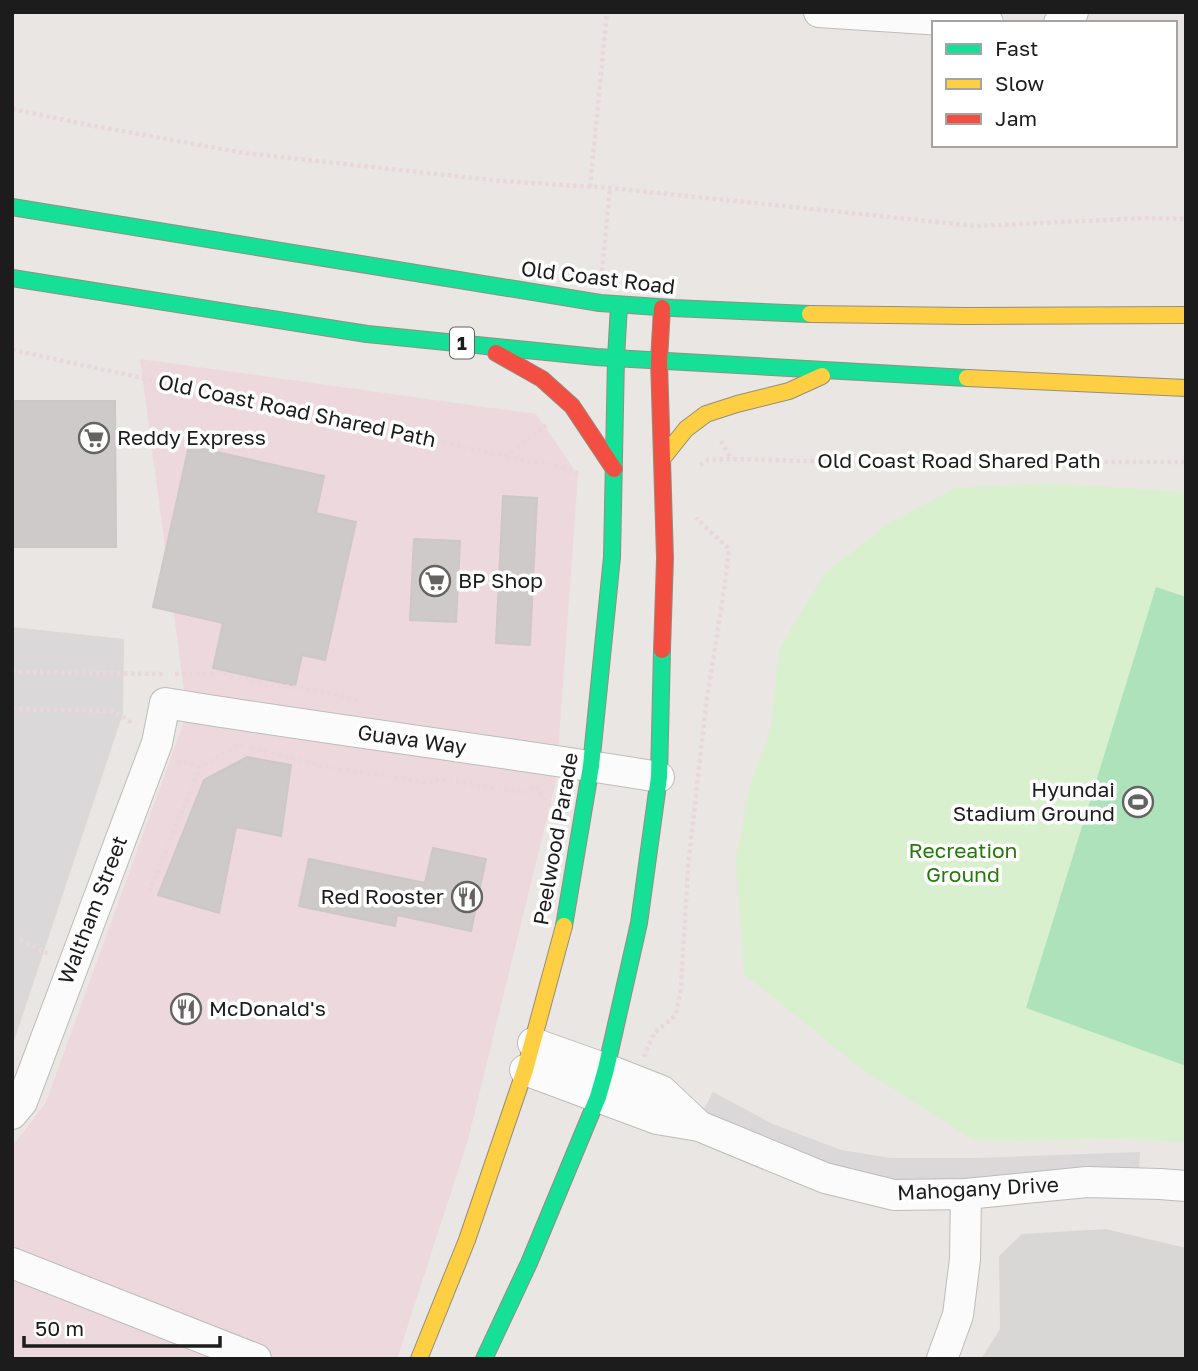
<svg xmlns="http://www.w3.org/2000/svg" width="1198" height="1371" viewBox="0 0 1198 1371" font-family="'Golos Text',sans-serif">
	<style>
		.residential { fill: #d9d7d6 }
		.commercial { fill: #edd9dd }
		.park { fill: #d9f0ce }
		.pitch { fill: #aee2bb }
		.parking { fill: #dad8d8 }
		.building { fill: #cecac9; stroke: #cdc7c5; stroke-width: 2 }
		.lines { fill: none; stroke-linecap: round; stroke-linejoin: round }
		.street-casing { stroke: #bdbcbb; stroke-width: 32 }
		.fast-casing { stroke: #948e7d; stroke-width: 18 }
		.slow-casing { stroke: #948e7d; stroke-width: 18 }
		.jam-casing { stroke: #948e7d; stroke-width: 18 }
		.path { stroke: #ead7db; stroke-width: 4.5; stroke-dasharray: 3.5 3.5; stroke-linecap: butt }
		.street { stroke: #fcfbfb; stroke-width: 30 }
		.fast { stroke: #16e098; stroke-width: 16 }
		.slow { stroke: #ffcf43; stroke-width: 16 }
		.jam { stroke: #f24e42; stroke-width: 16 }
		.labels { text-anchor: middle; stroke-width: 7; stroke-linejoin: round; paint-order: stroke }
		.shield { fill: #fff; stroke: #606060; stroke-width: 2 }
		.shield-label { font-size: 19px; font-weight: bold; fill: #1c1c1c }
		.street-label { font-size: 21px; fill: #1c1c1c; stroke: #fff }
		.poi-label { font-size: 21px; fill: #1c1c1c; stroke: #fff; text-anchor: start }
		.park-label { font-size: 21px; fill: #25790a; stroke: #fff }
	</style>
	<rect width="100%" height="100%" fill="#eae6e4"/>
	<!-- residential -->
	<polygon class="residential" points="1106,1229 1186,1248 1186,1359 981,1359 1000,1329 999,1256 1022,1234"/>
	<!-- commercial -->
	<polygon class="commercial" points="140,359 536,414 578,475 556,781 468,1140 397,1359 12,1359 12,1147 46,1102 187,713"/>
	<!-- park -->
	<polygon class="park" points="1048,483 1186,492 1186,1143 1117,1138 1021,1141 974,1140 863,1070 744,974 736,862 749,788 770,731 780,647 825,573 891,522 955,488"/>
	<!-- pitch -->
	<polygon class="pitch" points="1156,587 1186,597 1186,1066 1026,1008"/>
	<!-- parking -->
	<g class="parking">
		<polygon points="12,627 124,639 123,713 12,1047"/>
		<polygon points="713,1092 773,1124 841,1150 891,1158 976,1158 1140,1152 1139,1170 907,1182 845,1172 786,1153 703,1111"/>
	</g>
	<!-- building -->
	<g class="building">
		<polygon points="12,401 115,401 116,547 12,547"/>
		<polygon points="189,446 324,476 316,513 356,522 325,660 302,655 295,686 213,668 223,623 153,607"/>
		<polygon points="503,496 537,498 530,645 496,643"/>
		<polygon points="414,539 460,541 456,622 410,620"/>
		<polygon points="247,757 291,765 281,836 236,827 219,913 158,895 204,780"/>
		<polygon points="433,848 486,859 471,931 397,915 395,926 299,906 309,859 425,883"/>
	</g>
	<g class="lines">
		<!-- street casing -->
		<g class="street-casing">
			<g id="street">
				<polyline points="819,12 988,23"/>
				<polyline points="1059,23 1064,21 1073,12"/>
				<polyline points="533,1043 606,1069 662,1091 699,1126"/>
				<polyline points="525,1070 657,1119 699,1126 825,1178 894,1195 966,1194 1087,1182 1160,1184 1186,1186"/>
				<path d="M12,1114L22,1102L157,743L165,703C329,730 495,750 659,777"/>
				<polyline points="12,1263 256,1359"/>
				<polyline points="942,1359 958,1315 965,1259 966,1194"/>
			</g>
		</g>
		<!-- fast casing -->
		<g class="fast-casing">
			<g id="fast">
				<polyline points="12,207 600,303 673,308 810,314"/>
				<polyline points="12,278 367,334 596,357 967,378"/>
				<polyline points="564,926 591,766 612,557 616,358 619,305"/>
				<polyline points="484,1359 529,1263 598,1097 606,1069 639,923 659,777 662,650"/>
			</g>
		</g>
		<!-- slow casing -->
		<g class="slow-casing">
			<g id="slow">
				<polyline points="810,314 966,316 1186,315"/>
				<polyline points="967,378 1186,388"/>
				<polyline points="662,459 686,429 706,414 737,404 789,391 822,376"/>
				<polyline points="419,1359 467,1240 525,1070 564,926"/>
			</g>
		</g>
		<!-- jam casing -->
		<g class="jam-casing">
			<g id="jam">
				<polyline points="662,308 659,361 665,558 662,650"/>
				<polyline points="496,353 542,379 572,406 614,469"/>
			</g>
		</g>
		<!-- path -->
		<g class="path">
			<polyline points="12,109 89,125 244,153 501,181 610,188 976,226 1147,218 1186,219"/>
			<polyline points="590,187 607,12"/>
			<polyline points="602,271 610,188"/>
			<polyline points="12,350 506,456 546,425"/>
			<polyline points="721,441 731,459"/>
			<polyline points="507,457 534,463 547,462 579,474"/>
			<polyline points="700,465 708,460 731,459 852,462 1186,462"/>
			<polyline points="12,672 163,674"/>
			<polyline points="175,674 218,673 267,684 320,691 353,699 362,703"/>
			<polyline points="12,709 114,711 130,722 131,725"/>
			<polyline points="251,747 325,767 431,783 439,779 524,793 534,785"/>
			<polyline points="177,762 189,763 200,767 240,744 243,745"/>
			<polyline points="536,786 551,807"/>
			<polyline points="149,892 200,767"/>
			<polyline points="20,939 48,954"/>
			<polyline points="644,1057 654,1033 676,1015 681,988 688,867 706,705 724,590 729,549 696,518"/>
		</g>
		<!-- street -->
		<use href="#street" class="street"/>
		<!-- fast -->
		<use href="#fast" class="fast"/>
		<!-- slow -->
		<use href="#slow" class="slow"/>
		<!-- jam -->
		<use href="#jam" class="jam"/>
	</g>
	<!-- icons -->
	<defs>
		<g id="supermarket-ring" transform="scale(1.575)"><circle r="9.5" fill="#fff" stroke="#646362" stroke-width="1.5"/><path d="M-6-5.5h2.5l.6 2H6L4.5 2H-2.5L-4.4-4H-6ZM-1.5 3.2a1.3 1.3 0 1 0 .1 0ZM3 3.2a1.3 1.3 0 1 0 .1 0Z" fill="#646362"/></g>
		<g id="stadium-ring" transform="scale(1.575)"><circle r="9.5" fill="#fff" stroke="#646362" stroke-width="1.5"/><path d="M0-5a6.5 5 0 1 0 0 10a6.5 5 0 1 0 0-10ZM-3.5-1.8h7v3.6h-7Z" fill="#646362"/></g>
		<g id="restaurant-ring" transform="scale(1.575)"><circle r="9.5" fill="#fff" stroke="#646362" stroke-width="1.5"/><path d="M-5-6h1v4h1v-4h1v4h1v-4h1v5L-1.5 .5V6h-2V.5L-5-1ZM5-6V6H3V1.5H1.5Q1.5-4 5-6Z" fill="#646362"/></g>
	</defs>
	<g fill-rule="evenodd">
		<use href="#supermarket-ring" x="94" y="438"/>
		<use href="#supermarket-ring" x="435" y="581"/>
		<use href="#stadium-ring" x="1138" y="802"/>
		<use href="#restaurant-ring" x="467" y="897"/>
		<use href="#restaurant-ring" x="186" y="1009"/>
	</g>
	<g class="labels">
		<!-- shield labels -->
		<rect class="shield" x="450" y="327.5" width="24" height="31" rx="5"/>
		<g class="shield-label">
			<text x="462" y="350">1</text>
		</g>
		<!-- street labels -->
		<g class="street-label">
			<text transform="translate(598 278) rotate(7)" y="7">Old Coast Road</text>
			<text transform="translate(297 411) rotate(12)" y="7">Old Coast Road Shared Path</text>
			<text x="959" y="468">Old Coast Road Shared Path</text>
			<text transform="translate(412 740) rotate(8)" y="7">Guava Way</text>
			<text transform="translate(556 839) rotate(-80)" y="7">Peelwood Parade</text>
			<text transform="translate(93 910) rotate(-69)" y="7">Waltham Street</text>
			<text transform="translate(978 1189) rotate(-3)" y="7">Mahogany Drive</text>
		</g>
		<!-- poi labels -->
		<g class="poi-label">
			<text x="117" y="445">Reddy Express</text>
			<text x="458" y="588">BP Shop</text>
			<text x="1115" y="797" text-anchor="end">Hyundai<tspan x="1115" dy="24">Stadium Ground</tspan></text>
			<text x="444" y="904" text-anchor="end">Red Rooster</text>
			<text x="209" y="1016">McDonald's</text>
		</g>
		<!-- park labels -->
		<g class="park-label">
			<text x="963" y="858">Recreation<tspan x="963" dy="24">Ground</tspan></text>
		</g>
	</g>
	<!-- border -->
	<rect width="1198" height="1371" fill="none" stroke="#1c1c1c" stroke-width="28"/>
	<!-- legend -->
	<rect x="932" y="21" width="245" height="126" fill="#ffffff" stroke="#a4a4a4" stroke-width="2"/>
	<rect x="946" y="44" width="35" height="10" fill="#16e098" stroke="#a4a4a4" stroke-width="2"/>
	<text x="995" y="56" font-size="21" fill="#1c1c1c">Fast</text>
	<rect x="946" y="79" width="35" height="10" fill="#ffcf43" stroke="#a4a4a4" stroke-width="2"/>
	<text x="995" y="91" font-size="21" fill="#1c1c1c">Slow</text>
	<rect x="946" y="114" width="35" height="10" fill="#f24e42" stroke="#a4a4a4" stroke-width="2"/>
	<text x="995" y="126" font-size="21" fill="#1c1c1c">Jam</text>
	<!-- scale -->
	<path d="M24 1336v10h196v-10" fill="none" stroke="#1c1c1c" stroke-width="3.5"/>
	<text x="35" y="1336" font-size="21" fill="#1c1c1c" stroke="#ffffff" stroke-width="5" paint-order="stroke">50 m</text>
</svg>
